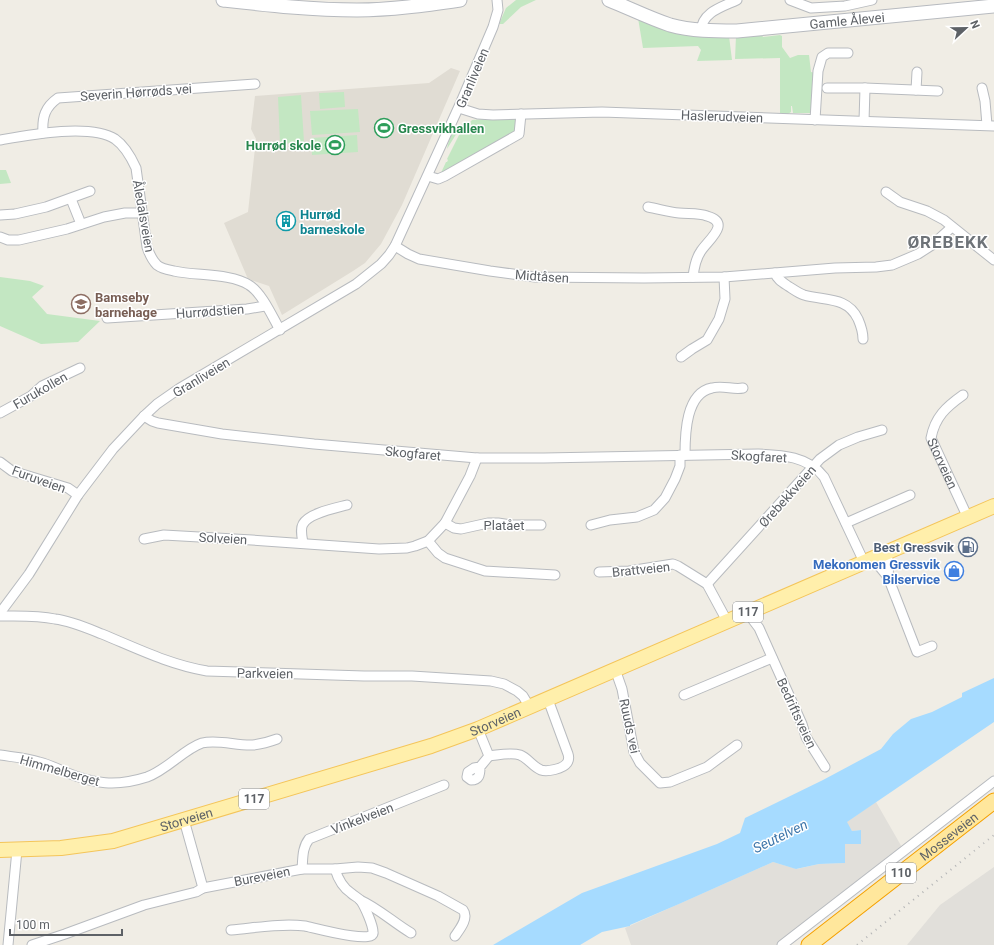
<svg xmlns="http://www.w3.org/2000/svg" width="994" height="945" viewBox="0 0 994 945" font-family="Roboto,sans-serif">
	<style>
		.industrial { fill: #e1dfda }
		.education { fill: #e0dcd3 }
		.green { fill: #c3e7c2 }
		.water { fill: #a6dbff }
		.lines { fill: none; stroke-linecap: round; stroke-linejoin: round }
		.minor-casing { stroke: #b8bbbf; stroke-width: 11 }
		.secondary-casing { stroke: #b7babf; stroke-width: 15 }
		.primary-casing { stroke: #f4c55a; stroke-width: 16 }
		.trunk-casing { stroke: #f5a100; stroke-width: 17 }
		.minor { stroke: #fff; stroke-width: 9 }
		.secondary { stroke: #fff; stroke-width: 13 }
		.primary { stroke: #ffefab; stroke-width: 14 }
		.trunk { stroke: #ffe79c; stroke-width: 15 }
		.rail { stroke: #b4b5b6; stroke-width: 2; stroke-dasharray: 1 5; stroke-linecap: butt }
		.labels { text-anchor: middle; stroke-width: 3; stroke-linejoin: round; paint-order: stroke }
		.shield { fill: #fff; stroke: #8e9094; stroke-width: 1 }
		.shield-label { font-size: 12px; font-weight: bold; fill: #5d6166 }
		.street-label { font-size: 13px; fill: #5d6166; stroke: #fff }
		.leisure-label { font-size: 13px; font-weight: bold; fill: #27864d; stroke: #fff; text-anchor: start }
		.culture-label { font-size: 13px; font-weight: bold; fill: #0d838f; stroke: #fff; text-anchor: start }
		.education-label { font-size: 13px; font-weight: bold; fill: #785e54; stroke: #fff; text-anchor: start }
		.service-label { font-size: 13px; font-weight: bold; fill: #4e5e75; stroke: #fff; text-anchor: end }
		.shop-label { font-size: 13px; font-weight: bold; fill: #366cbe; stroke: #fff; text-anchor: end }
		.water-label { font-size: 14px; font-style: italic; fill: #3d76ab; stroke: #fff }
		.district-label { font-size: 17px; font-weight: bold; letter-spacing: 1px; fill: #6e7378; stroke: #fff }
	</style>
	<rect width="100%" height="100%" fill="#f0ede5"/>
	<!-- industrial -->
	<g class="industrial">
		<polygon points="876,802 903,849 782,945 631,945 625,928 773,862 797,869 819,864 845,863 845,844 861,844 861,830 852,831 846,822"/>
		<polygon points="994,867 994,945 907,945 940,905"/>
	</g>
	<!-- education -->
	<polygon class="education" points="451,68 460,71 402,205 381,244 365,263 353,271 282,315 269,286 248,279 224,223 248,212 256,139 251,129 255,96 429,83"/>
	<!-- green -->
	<g class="green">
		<polygon points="516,0 536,0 521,7 503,24 499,24 506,8"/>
		<polygon points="638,18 729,36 732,60 697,61 701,50 698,46 643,48"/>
		<polygon points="761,34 763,37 780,35 782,36 782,47 790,58 798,55 809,55 811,72 815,73 813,106 811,113 793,113 792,106 791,106 791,112 788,114 780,114 780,58 735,59 736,36"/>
		<polygon points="344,92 345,107 320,109 319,93"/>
		<polygon points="301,95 304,142 280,144 278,97"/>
		<polygon points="358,109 360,132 312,135 310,111"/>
		<polygon points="518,117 516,132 440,175 446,162 447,162 448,160 447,159 459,135 472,120"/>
		<path d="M464,123L465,124L455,136L447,149C450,135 453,131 464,123Z"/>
		<polygon points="357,135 358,152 312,155 311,138"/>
		<polygon points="0,170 6,170 11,183 0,184"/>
		<polygon points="0,277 30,281 44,286 32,297 47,314 100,321 78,342 41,344 0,326"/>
	</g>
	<!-- water -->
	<polygon class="water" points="994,678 994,722 847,822 852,831 861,830 861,844 845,844 845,863 819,864 796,869 773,862 679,904 630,925 630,926 602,932 580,945 493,945 582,893 717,844 740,833 745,818 823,780 881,749 893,734 911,719 932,712 962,697 962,693"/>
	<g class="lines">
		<!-- minor casing -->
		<g class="minor-casing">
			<g id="minor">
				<polyline points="790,0 811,8 845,6 872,0"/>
				<path d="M701,31C702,12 722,7 737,0"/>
				<polyline points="827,88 865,88"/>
				<polyline points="982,88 985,101 987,125"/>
				<polyline points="916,90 917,72"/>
				<polyline points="459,108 478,114 493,115 602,112 994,126"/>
				<polyline points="815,120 818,71 822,57 828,53 848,53"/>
				<polyline points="864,121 865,88 938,91"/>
				<path d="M43,133C42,117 45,107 58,98L255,84"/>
				<path d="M0,140C28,135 90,123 115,139C125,146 131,157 136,168L147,247C149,253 152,260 157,265C162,269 169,270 174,271C196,276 231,273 249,285C262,293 272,316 280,330"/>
				<polyline points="428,176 438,179 445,176 519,134 521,114"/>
				<polyline points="886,192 900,202 927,211 944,220 994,260"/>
				<polyline points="71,199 81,224"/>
				<path d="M648,207C659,209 669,212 679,213C688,214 699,213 707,216C732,223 708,240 701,251C696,258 694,268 693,277"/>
				<polyline points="0,215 15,214 46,207 90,191"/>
				<polyline points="0,237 8,240 19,240 67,229 104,217 125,213 142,213"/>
				<polyline points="395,246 408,254 419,259 490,271 535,277 644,278 724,277 835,268 876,267 892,265 918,254 932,245 952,227"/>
				<path d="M775,273C777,279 782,282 788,286C793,289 798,293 804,295C824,301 847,296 858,319C861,326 863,332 863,339"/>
				<polyline points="107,318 247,309 265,306"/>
				<polyline points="681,357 692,349 707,340 719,319 725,299 724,277"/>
				<path id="s1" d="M963,395C946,407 935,417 931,438L968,518"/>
				<polyline points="0,413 31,396 42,386 80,368"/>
				<path d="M144,416L152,421L158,423L222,434L314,444L477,458H544L758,454C782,455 808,456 824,477L864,562"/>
				<path d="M685,455C685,433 686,393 712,388C723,385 733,390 743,388"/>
				<polyline points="0,462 12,471 68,488 78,495"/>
				<polyline points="445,523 454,528 461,529 488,523 498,523 511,525 541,525"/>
				<polyline points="846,523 910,495"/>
				<polyline points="591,525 610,520 637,517 654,510 665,498 675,479 680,466 680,455"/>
				<polyline points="144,539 164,535 252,540 379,549 407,548 415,546 428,541 445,523 470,476 477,458"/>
				<polyline points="428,541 438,553 445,558 485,571 555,575"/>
				<path d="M303,543C302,537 300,529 303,524C309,513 336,508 347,505"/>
				<polyline points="886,554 889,562 888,577"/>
				<polyline points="876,557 879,566 888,577 917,652 932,646"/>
				<polyline points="599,572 629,571 673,564 678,566 707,584 727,621"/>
				<polyline points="707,584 820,459 839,445 858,437 882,430"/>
				<polyline points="750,611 753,620 759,628 802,724 806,737 825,767"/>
				<polyline points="0,613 29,574 78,495 113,449 144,416 157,404 180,388 356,284 381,264 389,255 395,246 461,102 493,27 498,10 497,0"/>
				<path d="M0,616C18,616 37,615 55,619C71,621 87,628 102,634C136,648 170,665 207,671L364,676H412L491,681L504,684L517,691L523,696L529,706"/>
				<polyline points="615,669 622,689 634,752 640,763 660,783 670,782 707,767 737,745"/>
				<polyline points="684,695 772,658"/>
				<path d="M478,729L489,756L480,767L474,768L468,772L467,777L471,780C479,780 480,775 480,767"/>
				<path d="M0,755C13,757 27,758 39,762C48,764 56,768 65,772C94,784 116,787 147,777C167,770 184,749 202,743C218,739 237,746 253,745C262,744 269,742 277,739"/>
				<path d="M489,756C499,755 511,752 520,755C528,758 533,767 541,770C547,772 563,769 567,763C569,760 569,757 568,754L550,705"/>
				<polyline points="184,820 203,888"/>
				<path d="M302,869C303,858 302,848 309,839L444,785"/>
				<path d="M360,900C378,908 394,923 411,933"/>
				<path d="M231,930C255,928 281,923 305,926C315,928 376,945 373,932C373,925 365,907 361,901C359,898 354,896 351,893C342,887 338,879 335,869"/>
				<polyline points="8,945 17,850"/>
				<path d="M32,945L65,934L144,905L196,892L203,888L302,869H335L358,867L372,868L386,873L438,896L463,910C469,918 460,929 455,936"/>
				<polyline points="782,945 994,781"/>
			</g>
		</g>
		<!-- secondary casing -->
		<g class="secondary-casing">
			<g id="secondary">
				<path d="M223,0C268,5 312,10 357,10C391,10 426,5 460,0"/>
				<path id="s2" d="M609,0C629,8 649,18 670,25C692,31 714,31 737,31L994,6"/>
			</g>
		</g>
		<!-- primary casing -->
		<g class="primary-casing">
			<g id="primary">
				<path id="s3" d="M0,850L61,848L113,841L431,746L478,729L994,506"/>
			</g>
		</g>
		<!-- trunk casing -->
		<g class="trunk-casing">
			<g id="trunk">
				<path id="s4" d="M809,945L994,801"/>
			</g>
		</g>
		<!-- minor -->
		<use href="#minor" class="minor"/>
		<!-- secondary -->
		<use href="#secondary" class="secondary"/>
		<!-- primary -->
		<use href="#primary" class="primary"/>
		<!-- trunk -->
		<use href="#trunk" class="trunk"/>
		<!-- rail -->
		<polyline class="rail" points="857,945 994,835"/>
	</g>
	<!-- icons -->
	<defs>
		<g id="stadium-ring" transform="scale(1)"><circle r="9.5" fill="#fff" stroke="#2e9e5b" stroke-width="1.5"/><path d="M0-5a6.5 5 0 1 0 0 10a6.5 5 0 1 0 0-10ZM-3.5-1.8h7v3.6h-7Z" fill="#2e9e5b"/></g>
		<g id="building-ring" transform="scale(1)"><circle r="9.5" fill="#fff" stroke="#0f9aa8" stroke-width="1.5"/><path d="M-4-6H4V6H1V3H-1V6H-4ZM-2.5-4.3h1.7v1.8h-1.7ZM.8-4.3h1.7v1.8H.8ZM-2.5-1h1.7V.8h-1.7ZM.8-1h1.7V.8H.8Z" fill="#0f9aa8"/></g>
		<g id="school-ring" transform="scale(1)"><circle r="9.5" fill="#fff" stroke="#8d6e63" stroke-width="1.5"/><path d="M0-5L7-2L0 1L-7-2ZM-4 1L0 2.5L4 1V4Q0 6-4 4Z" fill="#8d6e63"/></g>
		<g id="fuel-ring" transform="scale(1)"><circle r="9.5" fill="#fff" stroke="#5c6f8a" stroke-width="1.5"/><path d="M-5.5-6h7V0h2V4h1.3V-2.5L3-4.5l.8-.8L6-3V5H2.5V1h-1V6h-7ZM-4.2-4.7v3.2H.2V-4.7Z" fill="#5c6f8a"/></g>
		<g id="shop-ring" transform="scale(1)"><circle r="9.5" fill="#fff" stroke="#3f7fe0" stroke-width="1.5"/><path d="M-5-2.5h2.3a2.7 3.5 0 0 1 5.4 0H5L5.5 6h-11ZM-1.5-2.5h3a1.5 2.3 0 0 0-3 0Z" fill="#3f7fe0"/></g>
	</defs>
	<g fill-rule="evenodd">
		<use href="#stadium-ring" x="384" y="128"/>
		<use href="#stadium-ring" x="335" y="145"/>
		<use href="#building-ring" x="286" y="221"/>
		<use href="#school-ring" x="81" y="304"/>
		<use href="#fuel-ring" x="968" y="547"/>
		<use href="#shop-ring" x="954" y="571"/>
	</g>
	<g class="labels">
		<!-- shield labels -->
		<g class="shield">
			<rect x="733" y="602" width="30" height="20" rx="3"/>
			<rect x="239" y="789" width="30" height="20" rx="3"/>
			<rect x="886" y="863" width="30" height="20" rx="3"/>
		</g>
		<g class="shield-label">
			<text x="748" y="616">117</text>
			<text x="254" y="803">117</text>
			<text x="901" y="877">110</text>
		</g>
		<!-- street labels -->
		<g class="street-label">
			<text dy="5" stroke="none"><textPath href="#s2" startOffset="244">Gamle Ålevei</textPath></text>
			<text transform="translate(472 78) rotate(-67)" y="5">Granliveien</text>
			<text transform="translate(136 92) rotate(-4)" y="5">Severin Hørrøds vei</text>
			<text transform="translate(722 116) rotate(2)" y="5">Haslerudveien</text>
			<text transform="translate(144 216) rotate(80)" y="5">Åledalsveien</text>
			<text transform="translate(542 276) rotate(4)" y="5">Midtåsen</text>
			<text transform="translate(210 311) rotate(-4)" y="5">Hurrødstien</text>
			<text transform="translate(201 377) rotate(-31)" y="5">Granliveien</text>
			<text transform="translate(40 390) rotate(-30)" y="5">Furukollen</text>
			<text transform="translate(413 453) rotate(5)" y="5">Skogfaret</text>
			<text transform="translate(759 456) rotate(3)" y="5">Skogfaret</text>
			<text dy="5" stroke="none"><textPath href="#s1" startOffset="83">Storveien</textPath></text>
			<text transform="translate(39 479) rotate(20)" y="5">Furuveien</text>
			<text transform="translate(787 496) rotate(-48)" y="5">Ørebekkveien</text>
			<text x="504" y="530">Platået</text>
			<text transform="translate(223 538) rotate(3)" y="5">Solveien</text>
			<text transform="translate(641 569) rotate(-6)" y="5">Brattveien</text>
			<text transform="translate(265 673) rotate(1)" y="5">Parkveien</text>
			<text transform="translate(797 713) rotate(65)" y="5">Bedriftsveien</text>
			<text dy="5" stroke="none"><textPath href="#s3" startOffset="514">Storveien</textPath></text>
			<text transform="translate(630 726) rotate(78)" y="5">Ruuds vei</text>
			<text transform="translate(60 770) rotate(16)" y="5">Himmelberget</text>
			<text transform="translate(362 818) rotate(-21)" y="5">Vinkelveien</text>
			<text dy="5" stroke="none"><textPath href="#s3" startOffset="190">Storveien</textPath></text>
			<text dy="5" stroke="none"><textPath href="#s4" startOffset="177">Mosseveien</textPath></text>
			<text transform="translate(262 876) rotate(-11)" y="5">Bureveien</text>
		</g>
		<!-- leisure labels -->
		<g class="leisure-label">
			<text x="398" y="133">Gressvikhallen</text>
			<text x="321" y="150" text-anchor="end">Hurrød skole</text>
		</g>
		<!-- culture labels -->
		<g class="culture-label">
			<text x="300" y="219">Hurrød<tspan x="300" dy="15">barneskole</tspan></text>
		</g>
		<!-- education labels -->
		<g class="education-label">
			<text x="95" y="302">Bamseby<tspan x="95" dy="15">barnehage</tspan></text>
		</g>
		<!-- service labels -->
		<g class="service-label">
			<text x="954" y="552">Best Gressvik</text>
		</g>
		<!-- shop labels -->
		<g class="shop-label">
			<text x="940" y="569">Mekonomen Gressvik<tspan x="940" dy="15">Bilservice</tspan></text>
		</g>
		<!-- water labels -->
		<g class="water-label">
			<text transform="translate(780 836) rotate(-26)" y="5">Seutelven</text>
		</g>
		<!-- district labels -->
		<g class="district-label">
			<text x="948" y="248">ØREBEKK</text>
		</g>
	</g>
	<!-- north arrow -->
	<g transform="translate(966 28) rotate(68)" stroke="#ffffff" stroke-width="3" paint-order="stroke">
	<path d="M0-3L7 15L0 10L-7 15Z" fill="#5d6166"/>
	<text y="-6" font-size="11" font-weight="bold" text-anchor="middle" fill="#5d6166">N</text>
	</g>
	<!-- scale -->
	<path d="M10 929v6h112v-6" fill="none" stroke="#5d6166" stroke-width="2"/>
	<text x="16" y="929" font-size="12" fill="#5d6166" stroke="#ffffff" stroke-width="3" paint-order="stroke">100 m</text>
</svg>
